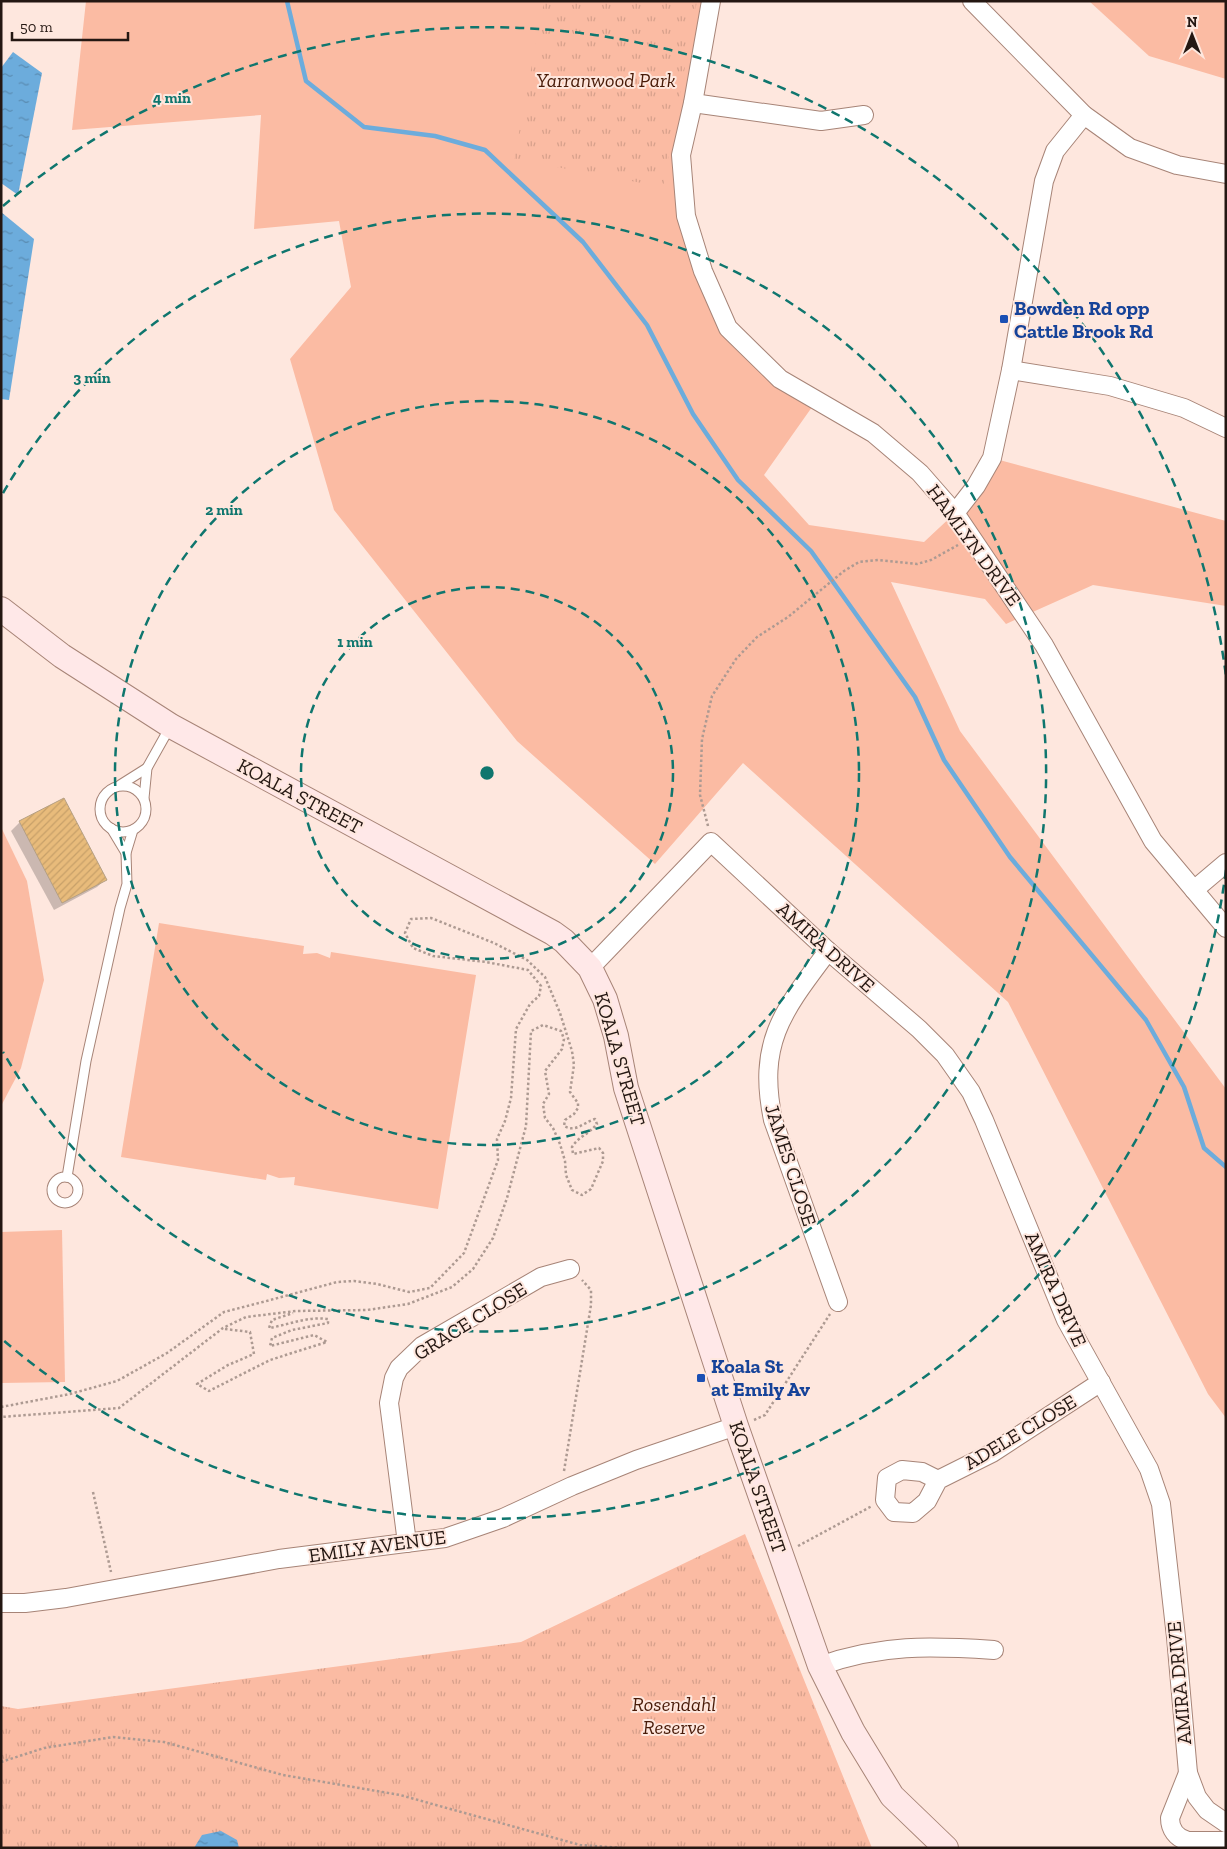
<svg xmlns="http://www.w3.org/2000/svg" width="1227" height="1849" viewBox="0 0 1227 1849" font-family="'Zilla Slab',serif">
	<style>
		.grass { fill: #fbbba3 }
		.park { fill: url(#park-tufts) }
		.water { fill: url(#water-ripples) }
		.shadow { fill: #0003 }
		.lines { fill: none; stroke-linecap: round; stroke-linejoin: round }
		.stream { stroke: #6cacdc; stroke-width: 4.5 }
		.building { fill: url(#building-hatch); stroke: #b5a084 }
		.lane-casing { stroke: #a78477; stroke-width: 11 }
		.street-casing { stroke: #a78477; stroke-width: 20 }
		.secondary-casing { stroke: #a78477; stroke-width: 26 }
		.path { stroke: #ad9a92; stroke-width: 2.5; stroke-dasharray: 2.5 2.5; stroke-linecap: butt }
		.lane { stroke: #fff; stroke-width: 9 }
		.street { stroke: #fff; stroke-width: 18 }
		.secondary { stroke: #ffe8e8; stroke-width: 24 }
		.ring { fill: none; stroke: #0f766e; stroke-width: 2.5; stroke-dasharray: 9 6 }
		.transit-dot { fill: #1a4fb4; stroke: #fee7de; stroke-width: 2 }
		.labels { text-anchor: middle; stroke-width: 4; stroke-linejoin: round; paint-order: stroke }
		.park-label { font-size: 20px; font-style: italic; fill: #491b08; stroke: #fee7de }
		.transit-label { font-size: 20px; font-weight: bold; fill: #164399; stroke: #fee7de; text-anchor: start }
		.street-label { font-size: 20px; fill: #241712; stroke: #fee7de }
		.centre { fill: #0f766e; stroke: #fee7de; stroke-width: 2.5 }
		.ring-label { font-size: 15px; text-anchor: middle; font-weight: bold; fill: #0f766e; stroke: #fee7de; stroke-width: 4; stroke-linejoin: round; paint-order: stroke }
	</style>
	<defs>
		<pattern id="park-tufts" width="24" height="20" patternUnits="userSpaceOnUse" patternTransform="scale(1.25)"><rect width="24" height="20" fill="#fbbba3"/><path d="M3 7l-1-3M5 7V3M7 7l1-3M15 17l-1-3M17 17v-4M19 17l1-3" fill="none" stroke="#d7a08b"/></pattern>
		<pattern id="water-ripples" width="26" height="14" patternUnits="userSpaceOnUse" patternTransform="scale(1.25)"><rect width="26" height="14" fill="#6cacdc"/><path d="M2 4q2-2 4 0t4 0M15 11q2-2 4 0t4 0" fill="none" stroke="#598bb1"/></pattern>
		<pattern id="building-hatch" width="6" height="6" patternUnits="userSpaceOnUse" patternTransform="scale(1.25)"><rect width="6" height="6" fill="#e8bb7b"/><path d="M-1 1l2-2M0 6l6-6M5 7l2-2" fill="none" stroke="#c7a069"/></pattern>
	</defs>
	<rect width="100%" height="100%" fill="#fee7de"/>
	<!-- grass -->
	<g class="grass">
		<polygon points="86,1 711,1 693,103 686,216 728,328 817,400 764,475 809,525 924,542 955,513 992,458 1226,521 1226,606 1093,585 1006,624 985,599 891,582 960,731 1226,1089 1226,1418 1208,1394 1008,1002 743,763 655,864 517,741 334,510 290,359 351,287 339,221 254,229 261,115 72,130"/>
		<polygon points="1089,1 1226,1 1226,79 1149,56"/>
		<polygon points="1,827 27,881 44,980 21,1068 1,1106"/>
		<polygon points="159,923 304,946 303,954 317,953 330,958 331,952 476,975 438,1209 294,1185 295,1177 279,1178 267,1174 266,1180 121,1157"/>
		<polygon points="62,1230 65,1382 1,1383 1,1232"/>
	</g>
	<!-- park -->
	<g class="park">
		<polygon points="544,1 697,1 663,187 514,159"/>
		<polygon points="745,1534 872,1848 1,1848 1,1706 18,1709 521,1642"/>
	</g>
	<!-- water -->
	<g class="water">
		<polygon points="13,52 42,73 18,195 1,183 1,68"/>
		<polygon points="1,212 34,239 9,400 1,399"/>
		<polygon points="221,1831 237,1840 239,1848 194,1848 202,1835"/>
	</g>
	<!-- shadow -->
	<polygon class="shadow" points="63,799 106,879 97,887 54,910 11,831 20,822"/>
	<g class="lines">
		<!-- stream -->
		<polyline class="stream" points="287,1 306,81 364,127 435,136 485,150 583,242 647,325 693,414 738,480 811,551 915,697 944,760 1010,857 1146,1020 1184,1087 1204,1148 1226,1167"/>
	</g>
	<!-- building -->
	<polygon class="building" points="64,798 107,880 62,903 19,821"/>
	<g class="lines">
		<!-- lane casing -->
		<g class="lane-casing">
			<g id="lane">
				<polyline points="120,785 147,768"/>
				<circle cx="123" cy="809" r="23"/>
				<polyline points="144,798 147,768 170,727"/>
				<polyline points="111,828 126,853"/>
				<circle cx="65" cy="1190" r="13"/>
				<polyline points="67,1177 86,1061 120,908 127,884 126,853 133,830"/>
			</g>
		</g>
		<!-- street casing -->
		<g class="street-casing">
			<g id="street">
				<polyline points="711,1 693,103 681,155 686,216 703,271 728,328 780,379 873,433 920,473 955,513 1044,645 1153,841 1226,928"/>
				<polyline points="972,1 1084,115 1130,148 1177,165 1226,174"/>
				<polyline points="693,103 821,121 864,115"/>
				<polyline points="1011,370 1110,386 1184,408 1226,428"/>
				<polyline points="955,513 976,486 992,458 1011,370 1044,181 1055,151 1084,115"/>
				<polyline points="1194,890 1226,863"/>
				<path d="M828,951C783,1011 757,1042 773,1120L838,1302"/>
				<polyline points="590,968 711,842 828,951 919,1029 945,1055 971,1092 984,1120 1066,1320 1149,1469 1161,1504 1176,1637 1188,1773 1197,1797 1207,1810 1226,1823"/>
				<polyline points="938,1480 922,1472 902,1470 887,1478 885,1500 894,1512 913,1513 927,1501 938,1480 992,1453 1101,1382"/>
				<polyline points="407,1543 389,1403 394,1378 399,1368 422,1346 541,1277 570,1269"/>
				<polyline points="1,1603 25,1603 66,1598 279,1559 445,1538 503,1518 572,1486 636,1460 736,1426"/>
				<path d="M820,1666C880,1644 931,1646 994,1650"/>
				<path d="M1188,1773L1170,1818C1170,1829 1176,1838 1188,1841H1226"/>
			</g>
		</g>
		<!-- secondary casing -->
		<g class="secondary-casing">
			<polyline id="secondary" points="1,609 62,656 171,726 553,933 564,941 590,968 605,999 616,1036 626,1088 736,1426 820,1666 853,1732 892,1796 946,1848"/>
		</g>
		<!-- path -->
		<g class="path">
			<polyline points="708,826 700,795 702,739 712,696 736,659 757,637 788,617 844,571 859,562 878,560 917,564 931,560 958,545"/>
			<path d="M225,1329L250,1332L254,1354L228,1365L197,1384L209,1391L270,1360L327,1342L314,1335L270,1346L272,1338L292,1330L328,1323V1319C308,1316 288,1325 269,1328L272,1320L293,1313"/>
			<path d="M1,1407L70,1394L117,1381L167,1353L224,1312L259,1303L337,1282L354,1281L377,1284L409,1292L430,1288L464,1253L498,1160L497,1139L505,1121L511,1098L516,1029L530,1004L539,996L541,986L528,970L486,962L433,956L413,948L405,933L411,919L431,918L494,943L527,960L545,977L560,1013L572,1051L574,1065L570,1092L578,1103V1108L574,1114L565,1120L564,1126C576,1133 584,1122 595,1119L597,1124C589,1134 578,1137 572,1147L573,1154L599,1148L603,1153V1161L591,1189L582,1195L572,1190L566,1175L565,1161L560,1144L553,1128L545,1118L543,1104L549,1094L545,1071L562,1049L564,1039L561,1031L543,1025L531,1031L526,1126L507,1198L493,1238L473,1269L452,1287L408,1304L367,1310L296,1311L246,1317L223,1328L119,1408L1,1417"/>
			<polyline points="754,1420 765,1415 830,1314"/>
			<polyline points="564,1471 591,1305 591,1290 582,1280"/>
			<polyline points="93,1492 111,1572"/>
			<polyline points="798,1546 872,1506"/>
			<polyline points="1,1762 44,1748 113,1737 164,1742 283,1775 400,1795 580,1845 623,1848"/>
		</g>
		<!-- lane -->
		<use href="#lane" class="lane"/>
		<!-- street -->
		<use href="#street" class="street"/>
		<!-- secondary -->
		<use href="#secondary" class="secondary"/>
	</g>
	<!-- distance rings -->
	<g class="ring">
		<circle cx="487" cy="773" r="186"/>
		<circle cx="487" cy="773" r="372"/>
		<path d="M3 493A559 559 0 1 1 3 1052"/>
		<path d="M1226 870A745 745 0 0 1 3 1340M3 206A745 745 0 0 1 1226 676"/>
	</g>
	<!-- markers -->
	<g class="transit-dot">
		<rect x="999" y="314" width="10" height="10" rx="2.5"/>
		<rect x="696" y="1373" width="10" height="10" rx="2.5"/>
	</g>
	<g class="labels">
		<!-- park labels -->
		<g class="park-label">
			<text x="606" y="87">Yarranwood Park</text>
			<text x="674" y="1711">Rosendahl<tspan x="674" dy="23">Reserve</tspan></text>
		</g>
		<!-- transit labels -->
		<g class="transit-label">
			<text x="1014" y="315">Bowden Rd opp<tspan x="1014" dy="23">Cattle Brook Rd</tspan></text>
			<text x="711" y="1373">Koala St<tspan x="711" dy="23">at Emily Av</tspan></text>
		</g>
		<!-- street labels -->
		<g class="street-label">
			<text transform="translate(974 545) rotate(54)" y="7">HAMLYN DRIVE</text>
			<text transform="translate(300 796) rotate(28)" y="7">KOALA STREET</text>
			<text transform="translate(826 947) rotate(42)" y="7">AMIRA DRIVE</text>
			<text transform="translate(620 1059) rotate(74)" y="7">KOALA STREET</text>
			<text transform="translate(791 1165) rotate(72)" y="7">JAMES CLOSE</text>
			<text transform="translate(1056 1289) rotate(66)" y="7">AMIRA DRIVE</text>
			<text transform="translate(470 1321) rotate(-32)" y="7">GRACE CLOSE</text>
			<text transform="translate(1020 1432) rotate(-31)" y="7">ADELE CLOSE</text>
			<text transform="translate(758 1487) rotate(71)" y="7">KOALA STREET</text>
			<text transform="translate(377 1546) rotate(-8)" y="7">EMILY AVENUE</text>
			<text transform="translate(1179 1683) rotate(-95)" y="7">AMIRA DRIVE</text>
		</g>
	</g>
	<circle cx="487" cy="773" r="8" class="centre"/>
	<g class="ring-label">
		<text x="172" y="103">4 min</text>
		<text x="92" y="383">3 min</text>
		<text x="224" y="515">2 min</text>
		<text x="355" y="647">1 min</text>
	</g>
	<!-- border -->
	<rect width="1227" height="1849" fill="none" stroke="#241712" stroke-width="5"/>
	<!-- north arrow -->
	<g transform="translate(1192 35)" stroke="#fee7de" stroke-width="4" paint-order="stroke">
	<path d="M0-4L9 19L0 12L-9 19Z" fill="#241712"/>
	<text y="-8" font-size="14" font-weight="bold" text-anchor="middle" fill="#241712">N</text>
	</g>
	<!-- scale -->
	<path d="M12 32v8h116v-8" fill="none" stroke="#241712" stroke-width="2.5"/>
	<text x="20" y="32" font-size="15" fill="#241712" stroke="#fee7de" stroke-width="4" paint-order="stroke">50 m</text>
</svg>
